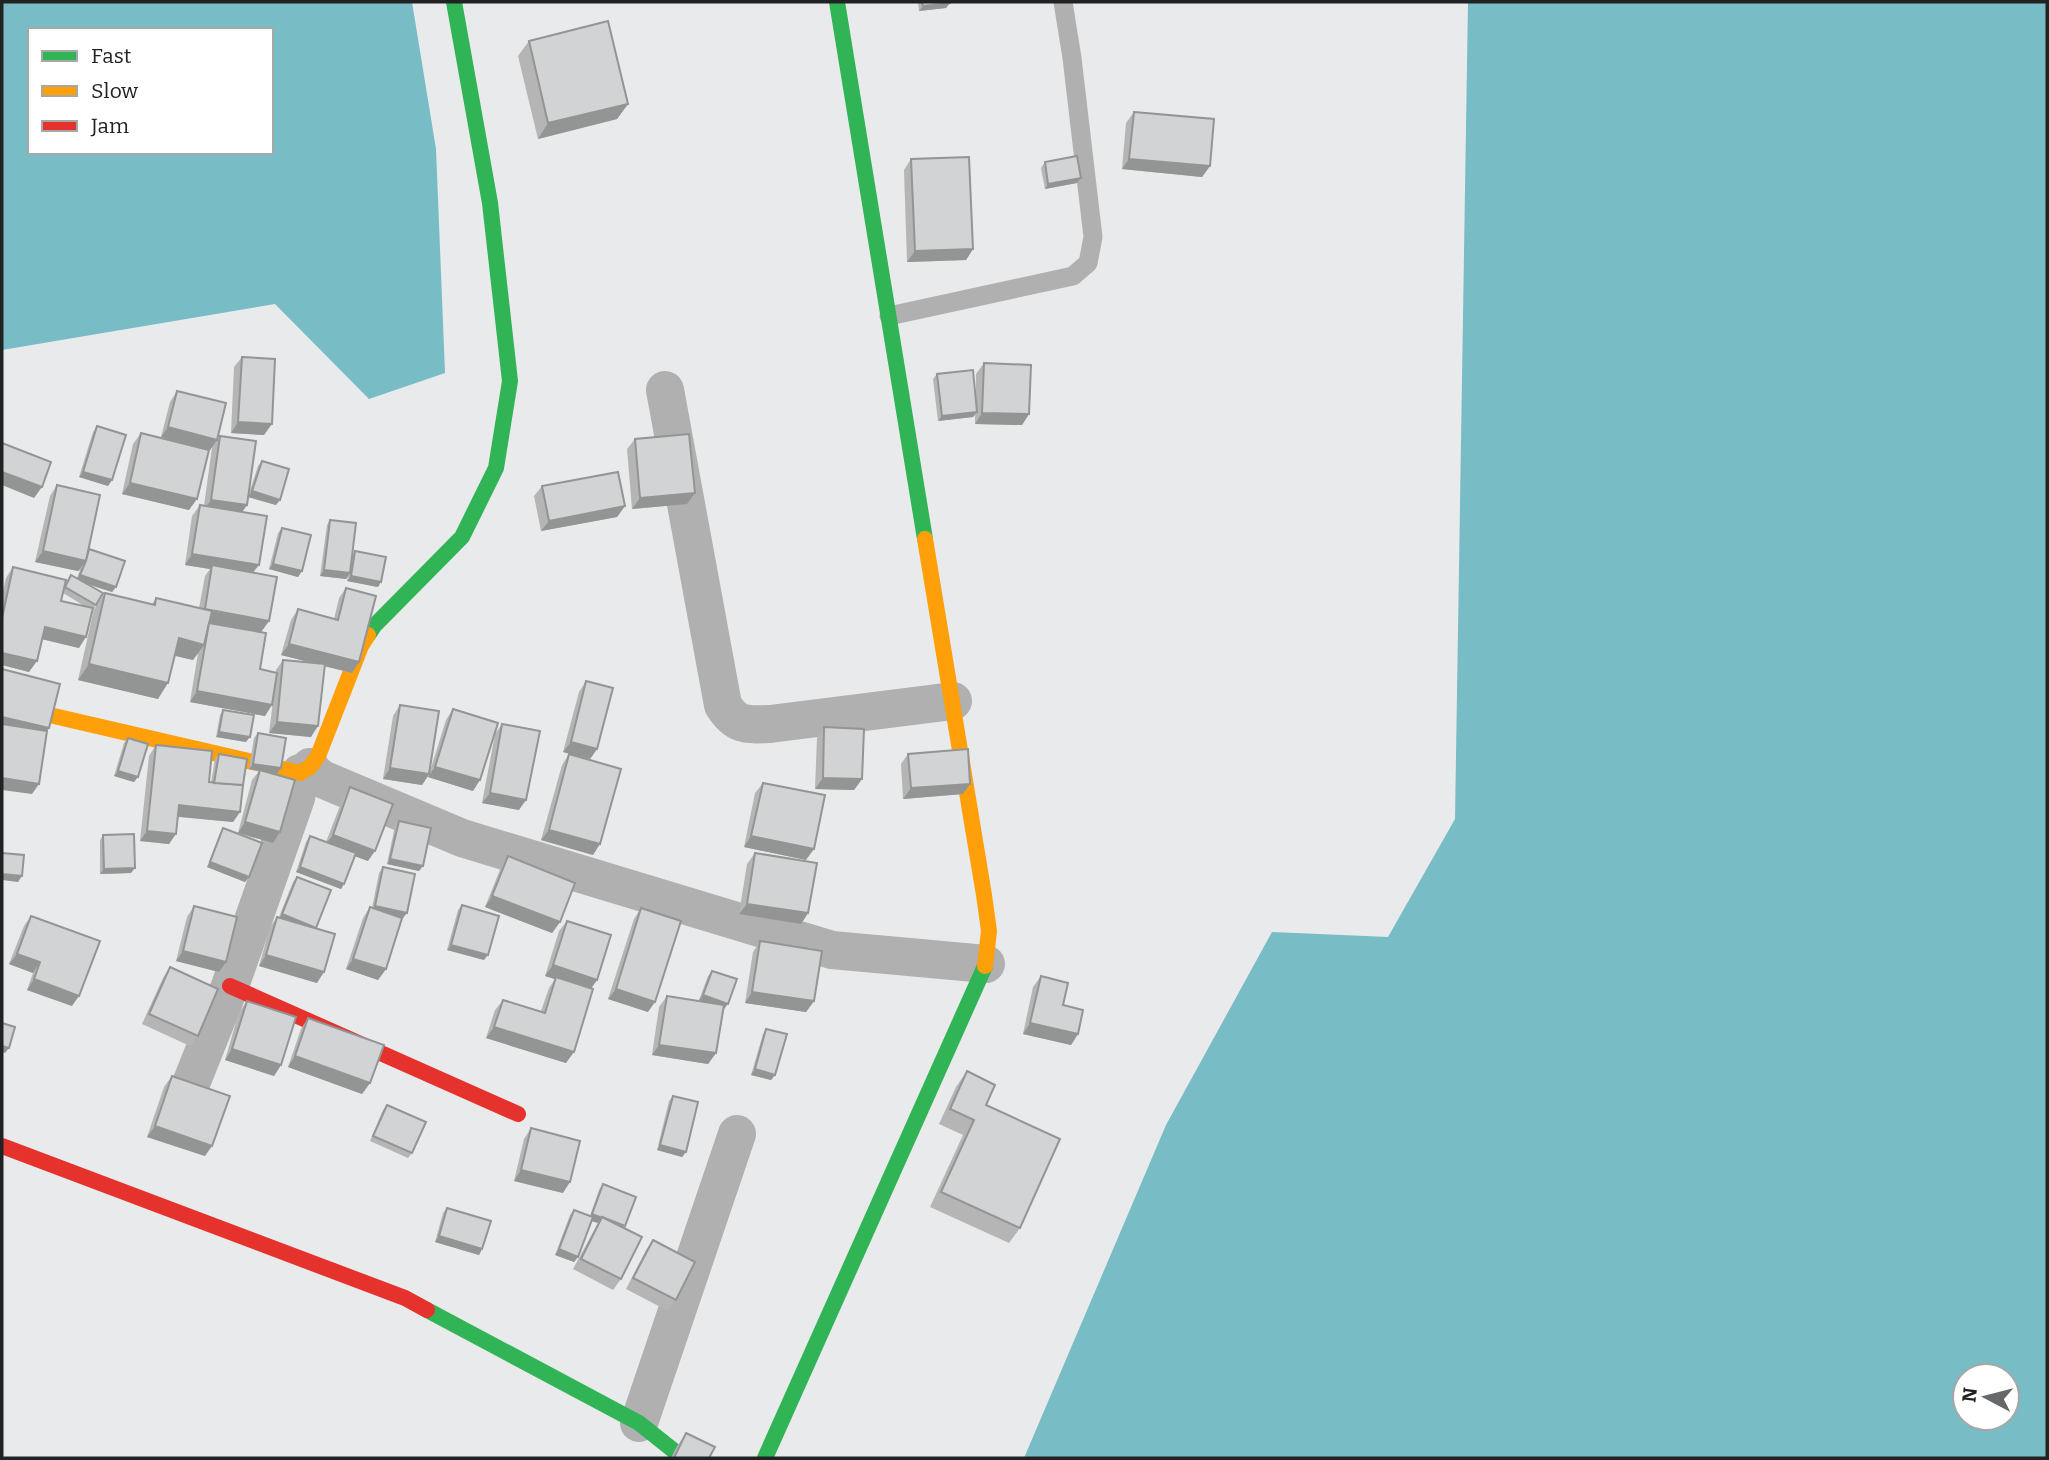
<svg xmlns="http://www.w3.org/2000/svg" width="2049" height="1460" viewBox="0 0 2049 1460" font-family="Bitter,serif">
	<style>
		.water { fill: #78bcc6; fill-rule: evenodd }
		.lines { fill: none; stroke-linecap: round; stroke-linejoin: round }
		.lane { stroke: #b0b0b0; stroke-width: 19 }
		.street { stroke: #b0b0b0; stroke-width: 38 }
		.fast { stroke: #30b455; stroke-width: 16 }
		.slow { stroke: #ff9f0a; stroke-width: 16 }
		.jam { stroke: #e5322d; stroke-width: 16 }
		.wall { fill: #b5b5b6; fill-rule: evenodd }
		.shaded-wall { fill: #939494 }
		.building { fill: #d2d3d4; stroke: #939494; stroke-width: 2 }
	</style>
	<rect width="100%" height="100%" fill="#e9eaeb"/>
	<!-- water -->
	<g class="water">
		<path d="M2,2H412L436,149L445,373L369,399L275,304L2,350ZM30,30H271V152H30Z"/>
		<path d="M1468,2H2047V1458H1024L1166,1125L1272,932L1388,937L1455,819ZM1965,1376H2007V1418H1965Z"/>
	</g>
	<g class="lines">
		<!-- lane -->
		<polyline class="lane" points="889,316 1073,276 1088,263 1093,237 1072,58 1063,2"/>
		<!-- street -->
		<g class="street">
			<path d="M665,390L723,705C736,726 746,725 770,724L953,701"/>
			<polyline points="310,767 314,773 322,779 462,838 832,950 986,964"/>
			<polyline points="190,1086 230,986 289,818 296,798 300,773"/>
			<polyline points="639,1423 737,1134"/>
		</g>
		<!-- fast -->
		<g class="fast">
			<polyline points="837,2 925,539"/>
			<polyline points="368,635 374,626 462,537 496,468 510,381 490,203 454,2"/>
			<polyline points="427,1310 639,1423 683,1458"/>
			<polyline points="765,1458 985,966"/>
		</g>
		<!-- slow -->
		<g class="slow">
			<polyline points="925,539 984,895 989,931 985,966"/>
			<polyline points="2,704 300,773 310,767 318,756 361,646 368,635"/>
		</g>
		<!-- jam -->
		<g class="jam">
			<polyline points="230,986 518,1114"/>
			<polyline points="2,1146 405,1298 427,1310"/>
		</g>
	</g>
	<!-- wall -->
	<g class="wall">
		<polygon points="918,2 950,2 946,8 919,11"/>
		<polygon points="529,41 628,104 617,119 538,139 518,56"/>
		<polygon points="1134,112 1210,166 1202,177 1122,169 1126,123"/>
		<polygon points="911,159 973,249 966,260 907,262 904,170"/>
		<polygon points="1045,162 1081,178 1077,183 1045,189 1041,168"/>
		<polygon points="242,357 264,435 231,433 234,367"/>
		<polygon points="984,363 1029,414 1022,425 975,424 975,414 973,417 938,421 933,379 937,374 976,400 976,374"/>
		<polygon points="177,391 218,439 220,436 248,496 258,466 262,461 276,505 248,497 247,505 242,512 253,573 269,621 261,632 209,623 260,669 276,672 276,670 283,660 310,662 281,655 291,620 298,609 334,619 339,598 346,588 352,673 324,666 311,737 269,733 273,701 265,716 190,702 198,653 193,660 175,656 158,699 78,680 94,609 105,593 152,604 156,598 199,608 205,576 210,569 185,565 192,516 200,505 204,506 212,447 210,450 208,450 189,510 122,494 133,444 141,433 204,449 161,437 170,402"/>
		<polygon points="97,426 112,480 108,486 79,477 93,432"/>
		<polygon points="635,439 695,493 687,504 632,509 627,449"/>
		<path d="M57,485L88,549L116,587L112,592L89,585L103,593L93,610L79,648L42,639L29,672L2,665V596L6,578L13,567L65,585L71,575L77,578L80,570L78,571L35,562L50,496ZM63,593L86,607L61,601Z"/>
		<polygon points="542,486 625,506 617,517 541,531 534,496"/>
		<polygon points="330,520 352,556 355,551 378,587 347,581 348,576 346,579 320,576 327,525"/>
		<polygon points="282,528 302,571 298,577 269,569 278,533"/>
		<polygon points="586,681 597,749 590,759 563,752 579,692"/>
		<polygon points="400,705 430,771 446,720 453,709 473,791 428,777 429,775 422,785 383,779 393,716"/>
		<polygon points="223,710 246,742 216,737 220,715"/>
		<polygon points="502,724 519,810 482,803 495,734"/>
		<polygon points="824,727 862,779 854,790 815,789 817,738"/>
		<polygon points="258,733 277,774 266,772 273,843 238,833 252,780 259,771 249,769 254,738"/>
		<polygon points="128,738 134,782 114,776 124,743"/>
		<polygon points="156,745 209,782 211,783 215,759 219,754 243,785 240,812 233,822 178,817 169,844 140,841 149,756"/>
		<polygon points="569,754 593,855 541,840 562,765"/>
		<polygon points="908,754 963,794 903,799 901,764"/>
		<polygon points="763,783 806,860 744,847 755,793"/>
		<polygon points="350,787 368,861 354,856 344,884 341,889 296,872 306,842 310,836 326,842 343,798"/>
		<polygon points="399,821 419,871 387,864 395,826"/>
		<polygon points="223,828 249,877 245,882 207,867 220,833"/>
		<polygon points="103,835 131,873 100,874 100,840"/>
		<polygon points="755,853 808,913 801,924 739,914 747,864"/>
		<polygon points="508,856 560,922 552,933 485,907 501,867"/>
		<polygon points="383,867 403,918 386,969 378,980 346,969 363,918 370,907 372,908 379,873"/>
		<polygon points="297,877 316,928 317,983 259,966 270,927 277,917 279,917 293,882"/>
		<polygon points="462,905 484,960 447,950 458,910"/>
		<polygon points="194,906 219,972 176,961 187,917"/>
		<polygon points="641,908 648,1012 608,999 634,919"/>
		<polygon points="31,916 72,1006 27,990 33,973 9,964 24,926"/>
		<polygon points="567,921 597,980 591,988 566,1063 486,1038 495,1010 503,1000 541,1011 549,988 555,979 545,976 559,931"/>
		<polygon points="760,941 814,1001 806,1012 745,1003 753,952"/>
		<polygon points="170,967 198,1036 190,1046 142,1024 163,978"/>
		<polygon points="712,971 724,1009 723,1009 716,1053 708,1064 652,1055 659,1007 667,996 706,1003 699,1000 708,976"/>
		<polygon points="1041,976 1063,1005 1078,1034 1071,1045 1023,1034 1033,987"/>
		<polygon points="247,1001 281,1065 274,1076 225,1060 239,1012"/>
		<polygon points="308,1018 370,1083 362,1094 288,1067 301,1029"/>
		<polygon points="766,1029 775,1075 771,1080 751,1075 763,1034"/>
		<polygon points="967,1071 986,1105 1020,1228 1009,1243 930,1207 963,1135 939,1124 956,1087"/>
		<polygon points="172,1076 205,1156 147,1137 164,1087"/>
		<polygon points="673,1096 686,1152 682,1157 657,1150 669,1101"/>
		<polygon points="387,1105 412,1153 408,1158 370,1141 383,1110"/>
		<polygon points="531,1128 563,1193 514,1181 524,1139"/>
		<polygon points="603,1184 624,1228 621,1279 613,1290 573,1269 598,1223 592,1221 578,1257 574,1262 555,1255 570,1215 574,1210 590,1216 599,1190"/>
		<polygon points="447,1208 482,1249 479,1255 435,1242 443,1213"/>
		<polygon points="653,1240 676,1300 668,1311 626,1289 646,1250"/>
		<polygon points="686,1433 709,1458 671,1458 676,1448"/>
	</g>
	<!-- shaded-wall -->
	<g class="shaded-wall">
		<polygon points="950,3 946,8 919,11 923,6"/>
		<polygon points="628,104 617,119 538,139 548,123"/>
		<polygon points="1129,159 1210,166 1202,177 1122,169"/>
		<polygon points="1081,178 1077,183 1045,189 1048,184"/>
		<polygon points="973,249 966,260 907,262 915,251"/>
		<polygon points="977,412 973,417 938,421 942,416"/>
		<polygon points="982,413 1029,414 1022,425 975,424"/>
		<polygon points="238,422 272,424 264,435 231,433"/>
		<polygon points="168,427 217,440 210,450 161,437"/>
		<polygon points="2,472 42,487 34,498 2,485"/>
		<polygon points="83,472 112,480 108,486 79,477"/>
		<polygon points="130,483 197,499 189,510 122,494"/>
		<polygon points="252,491 280,500 276,505 248,497"/>
		<polygon points="695,493 687,504 632,509 640,498"/>
		<polygon points="211,500 247,505 240,515 204,510"/>
		<polygon points="625,506 617,517 541,531 549,521"/>
		<polygon points="43,551 86,561 78,571 35,562"/>
		<polygon points="192,554 259,565 251,575 212,565 210,569 185,565"/>
		<polygon points="273,564 302,571 298,577 269,569"/>
		<polygon points="324,570 350,573 346,579 320,576"/>
		<polygon points="80,575 116,587 112,592 76,580"/>
		<polygon points="351,576 381,582 378,587 347,581"/>
		<polygon points="204,610 269,621 261,632 197,620"/>
		<polygon points="45,627 86,637 79,648 37,638"/>
		<polygon points="179,638 204,645 193,660 168,654"/>
		<polygon points="289,644 359,662 352,673 281,655"/>
		<polygon points="2,653 37,661 29,672 2,665"/>
		<polygon points="89,664 168,683 158,699 78,680"/>
		<polygon points="197,691 272,705 265,716 190,702"/>
		<polygon points="2,717 49,728 42,739 2,729"/>
		<polygon points="277,722 318,726 311,737 269,733"/>
		<polygon points="219,732 250,737 246,742 216,737"/>
		<polygon points="571,742 597,749 590,759 563,752"/>
		<polygon points="253,764 281,768 277,774 249,769"/>
		<polygon points="435,767 480,780 473,791 428,777"/>
		<polygon points="390,768 429,774 422,785 383,779"/>
		<polygon points="118,771 138,777 134,782 114,776"/>
		<polygon points="2,778 39,784 32,794 2,790"/>
		<polygon points="823,778 862,779 854,790 815,789"/>
		<polygon points="970,784 963,794 903,799 911,788"/>
		<polygon points="490,793 526,800 519,810 482,803"/>
		<polygon points="179,805 240,812 233,822 172,816"/>
		<polygon points="245,822 280,832 273,843 238,833"/>
		<polygon points="549,830 600,844 593,855 541,840"/>
		<polygon points="147,831 176,834 169,844 140,841"/>
		<polygon points="333,835 375,851 368,861 325,845"/>
		<polygon points="751,836 814,849 806,860 744,847"/>
		<polygon points="390,859 423,866 419,871 387,864"/>
		<polygon points="210,862 249,877 245,882 207,867"/>
		<polygon points="300,867 344,884 341,889 296,872"/>
		<polygon points="135,868 131,873 100,874 104,869"/>
		<polygon points="2,874 22,876 18,882 2,880"/>
		<polygon points="492,896 560,922 552,933 485,907"/>
		<polygon points="747,904 808,913 801,924 739,914"/>
		<polygon points="375,906 407,913 403,918 371,911"/>
		<polygon points="282,914 316,928 278,920"/>
		<polygon points="451,945 488,955 484,960 447,950"/>
		<polygon points="183,951 226,962 219,972 176,961"/>
		<polygon points="17,954 40,962 33,973 9,964"/>
		<polygon points="266,955 324,972 317,983 259,966"/>
		<polygon points="353,959 386,969 378,980 346,969"/>
		<polygon points="553,965 597,980 590,990 545,976"/>
		<polygon points="34,979 79,996 72,1006 27,990"/>
		<polygon points="616,989 655,1002 648,1012 608,999"/>
		<polygon points="752,992 814,1001 806,1012 745,1003"/>
		<polygon points="703,995 728,1004 724,1009 699,1000"/>
		<polygon points="1030,1023 1078,1034 1071,1045 1023,1034"/>
		<polygon points="494,1027 574,1052 566,1063 486,1038"/>
		<polygon points="659,1045 716,1053 708,1064 652,1055"/>
		<polygon points="2,1046 9,1048 5,1053 2,1052"/>
		<polygon points="232,1049 281,1065 274,1076 225,1060"/>
		<polygon points="295,1056 370,1083 362,1094 288,1067"/>
		<polygon points="755,1069 775,1075 771,1080 751,1075"/>
		<polygon points="155,1126 212,1146 205,1156 147,1137"/>
		<polygon points="660,1145 686,1152 682,1157 657,1150"/>
		<polygon points="521,1170 570,1182 563,1193 514,1181"/>
		<polygon points="592,1214 601,1218 598,1223 588,1220"/>
		<polygon points="439,1236 482,1249 479,1255 435,1242"/>
		<polygon points="559,1249 578,1257 574,1262 555,1255"/>
	</g>
	<!-- building -->
	<g class="building">
		<polygon points="922,2 950,2 950,3 923,6"/>
		<polygon points="608,21 628,104 548,123 529,41"/>
		<polygon points="1134,112 1214,119 1210,166 1129,159"/>
		<polygon points="1077,156 1081,178 1048,184 1045,162"/>
		<polygon points="969,157 973,249 915,251 911,159"/>
		<polygon points="242,357 275,359 272,424 238,422"/>
		<polygon points="984,363 1031,365 1029,414 982,413"/>
		<polygon points="973,370 977,412 942,416 937,374"/>
		<polygon points="177,391 226,403 217,440 168,427"/>
		<polygon points="97,426 126,435 112,480 83,472"/>
		<polygon points="141,433 209,450 197,499 130,483"/>
		<polygon points="689,434 695,493 640,498 635,439"/>
		<polygon points="220,436 256,441 247,505 211,500"/>
		<polygon points="2,443 51,462 42,487 2,472"/>
		<polygon points="262,461 289,469 280,500 252,491"/>
		<polygon points="618,472 625,506 549,521 542,486"/>
		<polygon points="57,485 100,495 86,561 43,551"/>
		<polygon points="200,505 267,516 259,565 192,554"/>
		<polygon points="330,520 356,523 350,573 324,570"/>
		<polygon points="282,528 311,535 302,571 273,564"/>
		<polygon points="89,549 125,561 116,587 80,575 86,561"/>
		<polygon points="355,551 386,557 381,582 351,576"/>
		<polygon points="212,565 277,577 269,621 205,609"/>
		<polygon points="13,567 66,580 61,601 93,608 86,637 45,627 37,661 2,653 2,618"/>
		<polygon points="71,575 103,593 96,605 65,587"/>
		<polygon points="346,588 376,596 359,662 289,644 298,609 338,620"/>
		<polygon points="105,593 155,605 156,598 212,611 204,645 179,638 168,683 89,664"/>
		<polygon points="209,623 266,633 260,669 277,673 272,705 197,691"/>
		<polygon points="283,660 325,664 318,726 277,722"/>
		<polygon points="2,669 60,684 49,728 2,717"/>
		<polygon points="586,681 613,688 597,749 571,742"/>
		<polygon points="400,705 439,711 429,774 390,768"/>
		<polygon points="453,709 498,723 480,780 435,767"/>
		<polygon points="223,710 254,715 250,737 219,732"/>
		<polygon points="2,724 47,731 39,784 2,778"/>
		<polygon points="502,724 540,731 526,800 490,793"/>
		<polygon points="824,727 864,729 862,779 823,778"/>
		<polygon points="258,733 286,738 281,768 253,764"/>
		<polygon points="128,738 148,744 138,777 118,771"/>
		<polygon points="156,745 212,751 209,782 243,785 240,812 179,805 176,834 147,831"/>
		<polygon points="968,749 970,784 911,788 908,754"/>
		<polygon points="219,754 247,759 243,785 214,783"/>
		<polygon points="569,754 621,769 600,844 549,830"/>
		<polygon points="260,770 295,780 280,832 245,822"/>
		<polygon points="763,783 825,795 814,849 751,836"/>
		<polygon points="350,787 393,804 375,851 333,835"/>
		<polygon points="399,821 431,828 423,866 390,859"/>
		<polygon points="223,828 262,843 249,877 210,862"/>
		<polygon points="134,834 135,868 104,869 103,835"/>
		<polygon points="310,836 356,853 344,884 300,867"/>
		<polygon points="2,853 24,855 22,876 2,874"/>
		<polygon points="755,853 817,863 808,913 747,904"/>
		<polygon points="508,856 575,883 560,922 492,896"/>
		<polygon points="383,867 415,874 407,913 375,906"/>
		<polygon points="297,877 331,890 316,928 282,914"/>
		<polygon points="462,905 499,916 488,955 451,945"/>
		<polygon points="194,906 237,917 226,962 183,951"/>
		<polygon points="370,907 402,918 386,969 353,959"/>
		<polygon points="641,908 681,921 655,1002 616,989"/>
		<polygon points="31,916 100,941 79,996 34,979 40,962 17,954"/>
		<polygon points="277,917 335,934 324,972 266,955"/>
		<polygon points="567,921 611,935 597,980 553,965"/>
		<polygon points="760,941 822,951 814,1001 752,992"/>
		<polygon points="170,967 218,989 198,1036 149,1014"/>
		<polygon points="712,971 737,979 728,1004 703,995"/>
		<polygon points="1041,976 1068,983 1063,1005 1083,1010 1078,1034 1030,1023"/>
		<polygon points="556,977 593,989 574,1052 494,1027 503,1000 545,1013"/>
		<polygon points="667,996 724,1005 716,1053 659,1045"/>
		<polygon points="247,1001 296,1017 281,1065 232,1049"/>
		<polygon points="308,1018 384,1045 370,1083 295,1056"/>
		<polygon points="2,1023 15,1027 9,1048 2,1046"/>
		<polygon points="766,1029 787,1034 775,1075 755,1069"/>
		<polygon points="967,1071 995,1085 986,1105 1060,1139 1020,1228 941,1192 974,1120 950,1109"/>
		<polygon points="172,1076 230,1096 212,1146 155,1126"/>
		<polygon points="673,1096 698,1102 686,1152 660,1145"/>
		<polygon points="387,1105 426,1122 412,1153 373,1136"/>
		<polygon points="531,1128 580,1141 570,1182 521,1170"/>
		<polygon points="603,1184 636,1197 625,1226 602,1217 602,1218 592,1214"/>
		<polygon points="447,1208 491,1221 482,1249 439,1236"/>
		<polygon points="574,1210 593,1217 578,1257 559,1249"/>
		<polygon points="602,1217 642,1237 621,1279 581,1259"/>
		<polygon points="653,1240 695,1262 676,1300 633,1278"/>
		<polygon points="686,1433 715,1447 709,1458 674,1458"/>
	</g>
	<!-- border -->
	<rect width="2049" height="1460" fill="none" stroke="#212223" stroke-width="7"/>
	<!-- legend -->
	<rect x="28" y="28" width="245" height="126" fill="#ffffff" stroke="#a6a7a7" stroke-width="2"/>
	<rect x="42" y="51" width="35" height="10" fill="#30b455" stroke="#a6a7a7" stroke-width="2"/>
	<text x="91" y="63" font-size="21" fill="#212223">Fast</text>
	<rect x="42" y="86" width="35" height="10" fill="#ff9f0a" stroke="#a6a7a7" stroke-width="2"/>
	<text x="91" y="98" font-size="21" fill="#212223">Slow</text>
	<rect x="42" y="121" width="35" height="10" fill="#e5322d" stroke="#a6a7a7" stroke-width="2"/>
	<text x="91" y="133" font-size="21" fill="#212223">Jam</text>
	<!-- north arrow -->
	<g transform="translate(1986 1397) rotate(277)"><circle r="33" fill="#ffffff" stroke="#a6a7a7" stroke-width="2"/>
	<path d="M0-5L12 26L0 18L-12 26Z" fill="#676869"/>
	<text y="-10" font-size="19" font-weight="bold" text-anchor="middle" fill="#212223">N</text>
	</g>
</svg>
